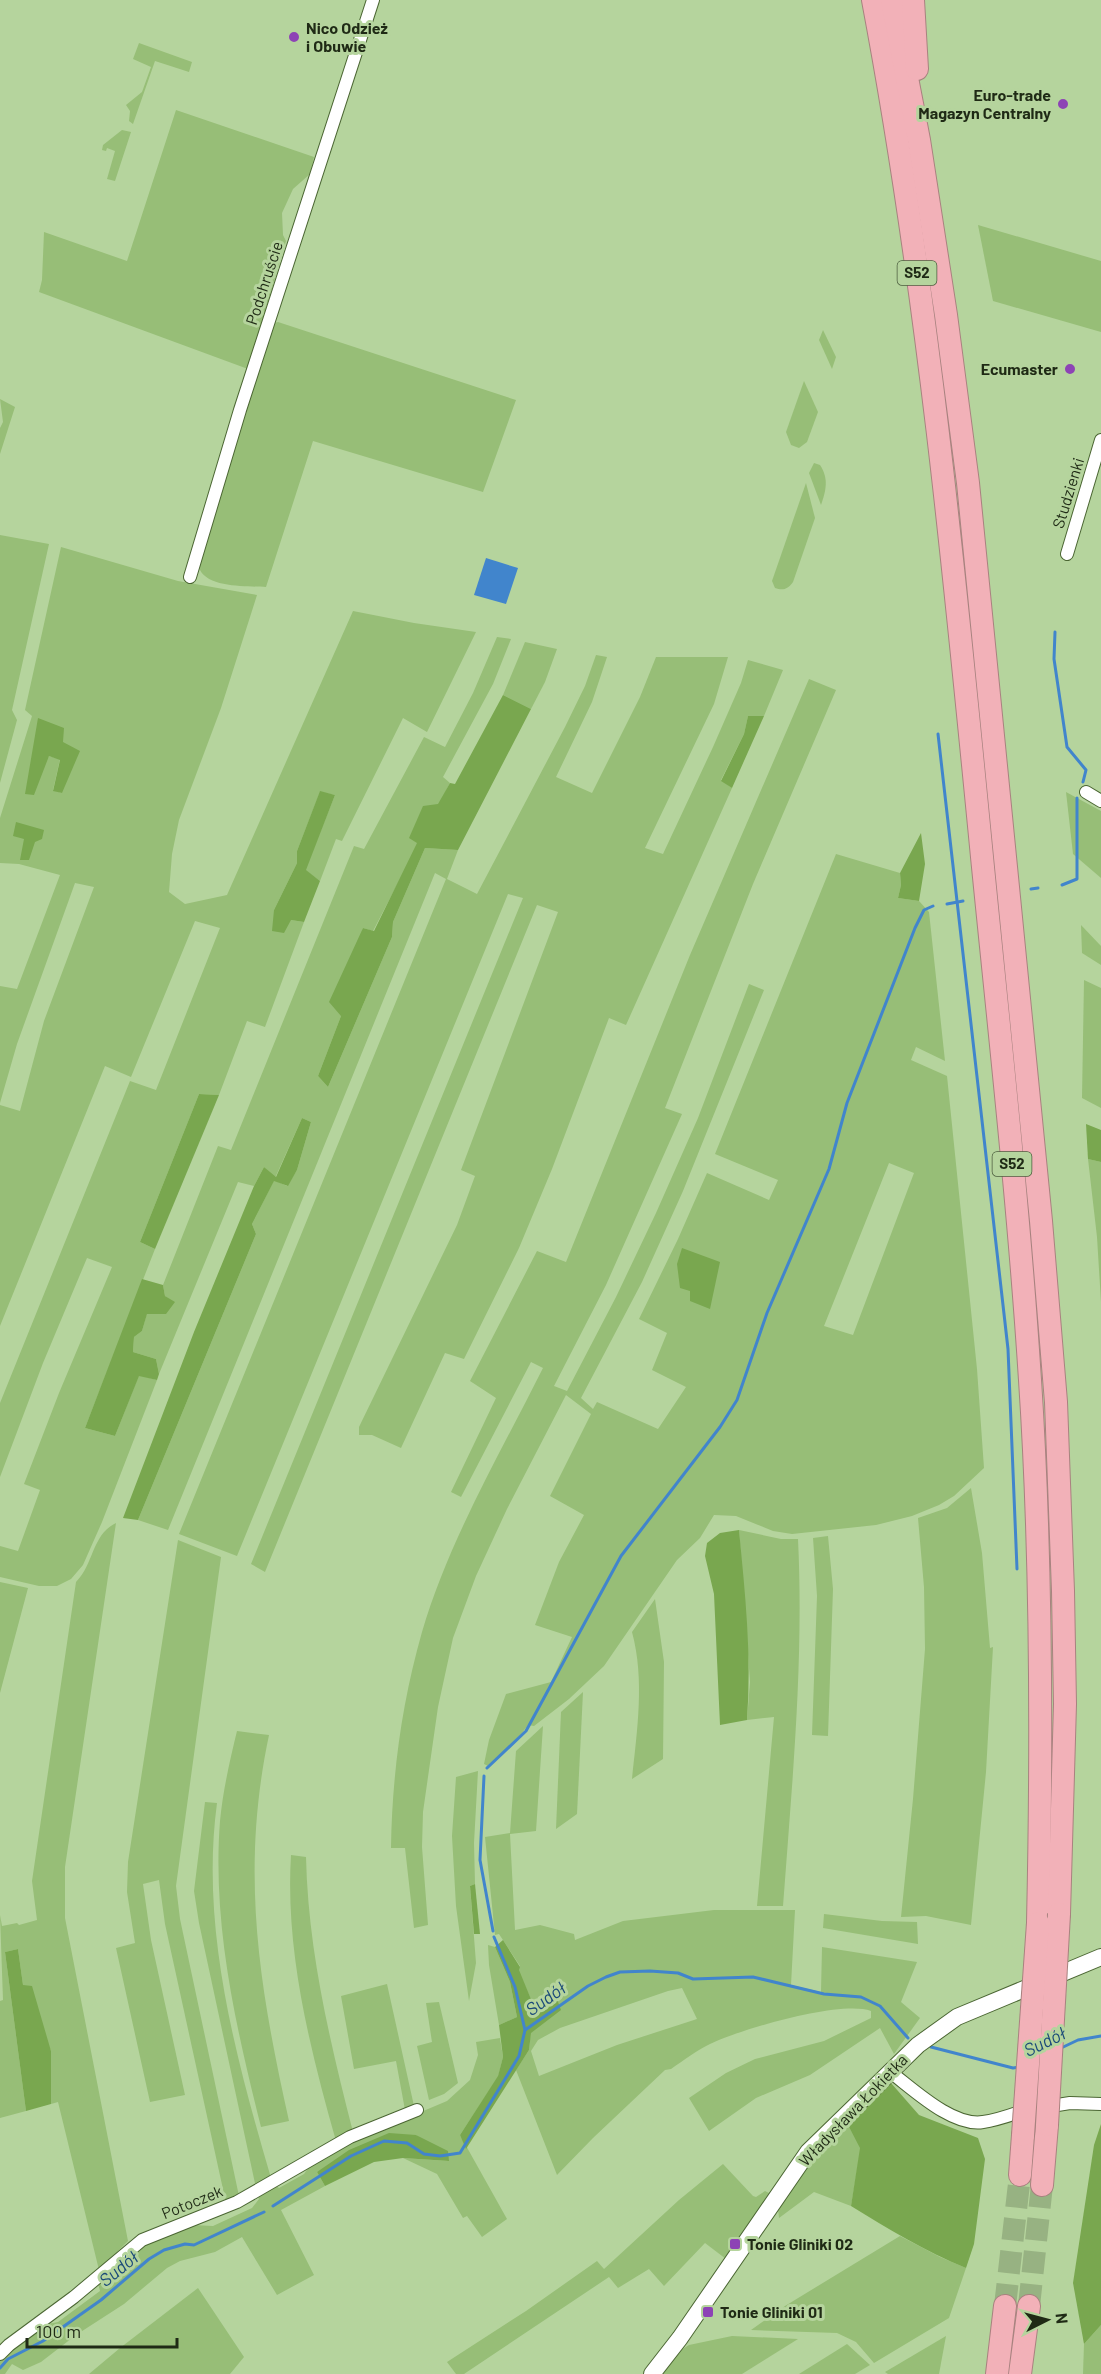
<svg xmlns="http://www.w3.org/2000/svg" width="1101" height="2374" viewBox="0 0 1101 2374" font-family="Barlow,sans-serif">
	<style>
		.green { fill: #97be77; fill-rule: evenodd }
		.forest { fill: #79a74f }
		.water { fill: #4185cc }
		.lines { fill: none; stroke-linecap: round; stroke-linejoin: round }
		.stream { stroke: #4185cc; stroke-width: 3 }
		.highway-tunnel { stroke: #97b282; stroke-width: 22; stroke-dasharray: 22 11; stroke-linecap: butt }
		.street-casing { stroke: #4b6633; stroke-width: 14 }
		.secondary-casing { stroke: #4b6633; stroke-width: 18 }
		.highway-casing { stroke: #a8827f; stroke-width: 24 }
		.street { stroke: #fff; stroke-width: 12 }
		.secondary { stroke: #fff; stroke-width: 16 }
		.highway { stroke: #f2b1b8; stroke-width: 22 }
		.highway-bridge-casing { stroke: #a8827f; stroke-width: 24; stroke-linecap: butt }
		.highway-bridge { stroke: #f2b1b8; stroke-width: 22 }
		.poi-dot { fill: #8d43b5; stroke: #b5d49d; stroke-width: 2 }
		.labels { text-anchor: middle; stroke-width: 6; stroke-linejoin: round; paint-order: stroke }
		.shield { fill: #b5d49d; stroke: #4c5d3e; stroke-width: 1.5 }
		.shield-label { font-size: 15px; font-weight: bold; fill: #1f2a15 }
		.poi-label { font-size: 16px; font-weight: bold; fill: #1f2a15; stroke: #b5d49d; text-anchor: start }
		.street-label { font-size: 16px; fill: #1f2a15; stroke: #b5d49d }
		.water-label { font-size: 18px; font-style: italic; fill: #1b4a79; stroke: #b5d49d }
	</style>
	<rect width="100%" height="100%" fill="#b5d49d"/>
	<!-- green -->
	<g class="green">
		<polygon points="139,43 192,62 189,72 155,61 133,124 129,121 130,111 126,105 142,92 151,67 133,59"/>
		<polygon points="176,110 314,157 310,174 293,189 282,213 283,235 286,241 248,369 39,292 42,280 44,232 127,261"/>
		<polygon points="122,130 131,132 115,181 107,179 115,151 107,148 106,151 102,150 103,145"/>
		<polygon points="978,225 1101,261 1101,332 993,301"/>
		<path d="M278,322L516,400L483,492L313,441L266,587C248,586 209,588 200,570C198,566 199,559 198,555L274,323Z"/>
		<polygon points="823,330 836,357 832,369 819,340"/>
		<polygon points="804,381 818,412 807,442 799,448 791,445 786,432"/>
		<polygon points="0,399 15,407 0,454 0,428 3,422"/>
		<path d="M814,463L820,465C829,479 826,490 821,505L809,473Z"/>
		<path d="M806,483L815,518L793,582C788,589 783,591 775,588L772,581Z"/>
		<polygon points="0,535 49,544 12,710 17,720 0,783"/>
		<path d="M61,547L178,581L257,595L221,708L179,820L172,854L169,892L185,904L227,895L353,611L414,623L476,632L427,732L403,718L342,841L336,839L320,881L305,870L335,795L320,792L297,851V863L274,910L291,920L304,922L265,1027L247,1021L219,1095L199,1094L140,1242L155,1249L85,1428L115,1436L139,1375L157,1380L102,1522L83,1565L71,1579L57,1586H39L0,1577V1546L18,1551L40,1490L24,1484L59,1393L112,1267L87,1258L43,1363L0,1477V1403L130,1081L156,1090L220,928L195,921L131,1077L105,1066L0,1326V1105L20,1111L44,1021L94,887L75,883L17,1044L0,1103V986L17,989L60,875L19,864L0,863V818L32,716L25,710ZM63,742L62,793L53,790L60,759L49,756L26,794L31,768Z"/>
		<polygon points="497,637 511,639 493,684 443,777 450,783 373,931 363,928 341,1016 318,1076 328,1087 392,937 393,922 425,848 458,850 447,879 477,894 565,727 585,686 596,655 607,657 592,702 556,777 592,793 640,697 656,657 728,657 714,704 645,848 663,854 713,747 741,683 748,660 783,670 764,716 748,716 744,734 721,780 732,788 626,1025 609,1018 552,1169 519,1248 464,1359 445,1353 401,1448 372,1435 359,1435 359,1427 457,1225 475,1176 461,1170 558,912 537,905 265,1572 251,1564 523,898 508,894 237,1556 179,1534 446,879 435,873 168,1530 138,1520 256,1234 252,1224 274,1180 287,1186 297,1170 311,1122 302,1118 275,1178 264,1167 254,1186 238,1182 159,1374 156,1359 133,1352 134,1337 142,1331 147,1313 174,1303 165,1296 163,1285 218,1146 231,1150 354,846 364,849 424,737 445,747 473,693"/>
		<polygon points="525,642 557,649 545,682 531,709 503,695"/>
		<path d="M809,679L836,690L753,884L665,1108L682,1114L606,1285L554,1386L567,1391L616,1297L656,1213L698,1118L749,984L764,990L683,1191L642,1282L581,1398L593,1409L597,1402L658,1429L686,1387L652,1370L667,1333L639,1319L678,1239L707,1173L769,1200L778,1180L715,1154L836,854L900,873L901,885L898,898L919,901L929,912L945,1061L916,1047L911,1060L947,1076L977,1369L984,1468L954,1496L939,1505L912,1516L876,1525L792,1534L773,1531L736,1516L714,1515L700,1538L677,1560L604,1666L569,1699L534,1726L528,1725L522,1733L488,1766L484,1764L489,1740L506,1694L551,1682L572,1637L535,1625L559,1562L584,1515L550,1496L591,1414L566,1395L507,1509L476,1576L453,1638L438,1707L423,1812L422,1847L428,1925L414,1928L405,1848H391C392,1775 402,1702 422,1632C449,1540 500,1454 543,1368L531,1362L461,1497L451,1492L496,1398L470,1381L537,1251L566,1262L690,955ZM889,1163L914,1173L853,1335L824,1326Z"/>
		<polygon points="1066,792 1101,811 1101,878 1073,854"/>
		<polygon points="1081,925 1101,946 1101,965 1082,953"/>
		<polygon points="1084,980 1101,988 1101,1108 1082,1098"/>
		<polygon points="1088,1159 1101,1162 1101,1302 1097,1237"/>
		<polygon points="971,1488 982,1553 990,1648 993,1647 986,1772 971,1925 926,1916 901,1917 913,1799 925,1649 924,1587 918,1518 947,1508"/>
		<path d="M116,1523L65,1867V1918L128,2241L99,2270L58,2102L51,2104V2051L23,1985L18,1949L5,1952L26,2111L0,2118V2001L3,2000L0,1915L2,1926L17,1923L19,1925L37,1920L32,1881L76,1582C94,1564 92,1534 116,1523Z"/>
		<path d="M739,1530L781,1539H798C804,1662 792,1784 783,1906H757L774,1717L747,1720L750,1682Z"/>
		<polygon points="828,1536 833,1589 828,1736 812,1735 817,1596 813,1538"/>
		<polygon points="178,1540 221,1557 176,1886 180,1919 239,2196 226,2203 165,1924 159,1880 143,1884 151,1940 185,2095 150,2102 116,1948 135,1943 127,1892 128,1862"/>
		<polygon points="0,1582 28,1588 0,1693"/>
		<path d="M655,1599L664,1662L663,1759L632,1779C637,1731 645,1680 632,1632Z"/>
		<polygon points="583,1692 577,1814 556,1829 561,1712"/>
		<path d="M543,1726L536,1831L510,1834L515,1930L540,1925L574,1934L575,1940L623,1921L714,1910H795L791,1985L821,1992L822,1947L917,1962L901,2002L920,2018L894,2054L880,2028L810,2075L756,2098L709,2131L689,2098L726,2073L755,2059L824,2041L871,2018V2011C841,2000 741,2029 710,2044C697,2050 684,2060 671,2069L665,2070L593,2138L557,2175L516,2070L529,2050L533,2004L518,1970L520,1966L499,1934L495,1935L485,1837L510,1833L516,1751ZM682,1988L697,2019L617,2045L539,2076L531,2051L538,2040L560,2028L668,1991Z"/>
		<path d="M237,1731L269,1735C240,1872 259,1986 289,2121L261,2127C236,2027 212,1925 220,1821C223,1790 230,1760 237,1731Z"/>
		<polygon points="478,1771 474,1843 475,1884 470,1886 476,1963 469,2001 456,1906 452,1836 456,1777"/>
		<path d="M205,1802L217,1803C200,1929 236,2058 271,2178L256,2188L199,1923L194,1891Z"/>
		<path d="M291,1855L306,1857C308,1950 330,2042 353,2132L336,2141C310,2049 285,1951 291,1855Z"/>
		<polygon points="824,1914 882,1921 917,1922 918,1944 823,1928"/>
		<polygon points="488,1945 495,1947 510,1982 517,2017 499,2025 489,1965"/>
		<polygon points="387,1984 414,2106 405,2110 396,2061 354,2069 341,1996"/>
		<polygon points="439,2002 458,2083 444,2094 429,2100 417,2046 432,2042 426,2003"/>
		<polygon points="500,2038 503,2057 498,2077 460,2135 507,2219 482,2237 467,2216 463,2218 437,2174 403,2158 448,2161 416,2135 317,2172 325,2186 281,2210 314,2275 277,2295 242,2237 215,2252 180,2261 167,2268 124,2304 76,2335 41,2362 23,2370 12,2364 5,2374 0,2374 0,2360 43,2325 58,2322 100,2291 98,2283 152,2238 193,2225 213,2226 252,2208 259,2199 257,2194 275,2185 279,2188 304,2174 309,2167 338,2147 447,2101 470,2080 478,2055 476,2042"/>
		<polygon points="848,2125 861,2147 851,2206 814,2192 779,2218 778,2209 822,2147"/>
		<polygon points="723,2164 753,2196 756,2197 765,2191 771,2194 726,2259 705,2243 664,2286 649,2269 618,2288 609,2277 464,2374 456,2374 447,2362 526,2311 597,2261 604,2269 679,2200"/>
		<polygon points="900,2236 940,2257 966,2268 949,2318 874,2363 856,2342 837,2333 751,2330 785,2306"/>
		<polygon points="198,2288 244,2357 230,2374 89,2374 120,2348"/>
		<polygon points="1101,2325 1101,2374 1083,2374 1084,2344"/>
		<polygon points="732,2336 798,2339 742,2374 659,2374 681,2350 689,2345"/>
		<polygon points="946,2336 939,2374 888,2374 885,2372"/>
		<polygon points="847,2344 870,2365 855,2374 799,2374"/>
	</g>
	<!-- forest -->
	<g class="forest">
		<polygon points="503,695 531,709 458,850 425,848 393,922 392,937 328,1087 318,1076 341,1016 329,1002 363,928 374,931 417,843 409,838 423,806 438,804 450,783 455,784"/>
		<polygon points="748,716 764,716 732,788 721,781 744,734"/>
		<polygon points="38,718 64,728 63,742 80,751 62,793 53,791 60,760 49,756 34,795 25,794"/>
		<polygon points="320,791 335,795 306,870 320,881 304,922 291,920 284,933 272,931 274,910 297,863 297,851"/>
		<polygon points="16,822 44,830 42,839 35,842 29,860 20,860 24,839 13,836"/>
		<polygon points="921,833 925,864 919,901 898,898 901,885 900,873"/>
		<polygon points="199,1094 219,1095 155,1249 140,1242"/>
		<polygon points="302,1118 311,1122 297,1170 288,1186 274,1181 252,1224 256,1234 138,1520 123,1518 194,1332 254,1186 264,1167 276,1177"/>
		<polygon points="1086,1124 1101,1130 1101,1162 1088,1159"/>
		<polygon points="682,1248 720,1262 710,1309 690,1301 690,1291 680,1288 677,1264"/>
		<polygon points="142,1279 163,1285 165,1296 175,1302 166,1314 147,1314 142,1331 134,1337 133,1352 156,1359 159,1374 157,1380 139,1376 115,1436 85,1428"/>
		<path d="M739,1530C745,1593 752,1656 747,1720L720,1725L714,1594L705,1556L707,1543L720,1533Z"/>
		<polygon points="475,1884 480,1934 474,1934 470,1886"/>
		<polygon points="503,1940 520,1967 519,1970 533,2004 554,1991 561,2010 531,2033 529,2050 466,2149 460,2135 498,2076 503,2057 499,2025 517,2017 510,1982 495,1947"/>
		<polygon points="18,1949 23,1985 32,1986 51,2051 51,2104 26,2111 5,1952"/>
		<path d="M891,2083L919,2115L978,2138L985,2159L974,2244L966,2268C925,2251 888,2229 851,2206L860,2148L848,2125Z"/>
		<polygon points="1101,2124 1101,2325 1084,2344 1073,2283 1094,2145"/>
		<polygon points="389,2133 416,2135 448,2151 449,2161 403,2158 374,2162 325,2186 317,2172 349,2150"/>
	</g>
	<!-- water -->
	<polygon class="water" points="486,558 518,568 506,604 474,595"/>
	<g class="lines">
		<!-- stream -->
		<g class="stream">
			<polyline points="1055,632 1054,659 1067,747 1086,770 1083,782"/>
			<polyline points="938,734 1008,1349 1017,1569"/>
			<polyline points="1062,885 1077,879 1077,798"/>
			<polyline points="1031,889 1038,888"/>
			<polyline points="947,904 963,901"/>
			<polyline points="487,1768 526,1731 621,1556 720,1427 737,1400 767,1313 829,1169 847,1103 915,928 924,910 933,906"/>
			<polyline points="484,1776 480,1860 493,1931"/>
			<polyline points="494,1937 515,1987 525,2030"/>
			<polyline points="931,2047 1013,2068 1019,2067"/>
			<polyline points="1059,2049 1078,2040 1101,2036"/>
			<polyline points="273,2206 351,2156 384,2141 407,2143 424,2154 440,2156 460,2153 519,2056 525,2030 588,1986 606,1977 620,1972 650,1971 678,1973 693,1979 753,1977 824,1994 861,1997 880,2006 908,2038"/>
			<polyline points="0,2368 8,2359 43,2341 101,2300 149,2259 164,2250 185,2244 194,2245 264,2212"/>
		</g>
		<!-- highway-tunnel -->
		<g class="highway-tunnel">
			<polyline points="1005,2306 1020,2175"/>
			<polyline points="1029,2306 1042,2185"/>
		</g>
		<!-- street casing -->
		<g class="street-casing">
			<g id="street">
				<polyline points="1067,554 1101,440"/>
				<polyline points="190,577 240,410 373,0"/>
				<polyline points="1086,792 1101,801"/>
				<path d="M889,2071C912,2088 952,2127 983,2122C998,2120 1014,2114 1028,2109"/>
				<polyline points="1045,2107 1070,2103 1101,2104"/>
				<polyline points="0,2354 9,2345 74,2297 142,2240 237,2202 350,2137 417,2110"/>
			</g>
		</g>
		<!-- secondary casing -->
		<g class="secondary-casing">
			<polyline id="secondary" points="652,2374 680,2338 808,2152 918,2045 957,2017 1101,1957"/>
		</g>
		<!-- highway casing -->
		<g class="highway-casing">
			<g id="highway">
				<path d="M873,0C927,286 955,577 983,867C1000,1038 1019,1208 1030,1380C1042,1561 1042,1742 1038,1923"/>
				<polyline points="892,0 919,140 946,315 968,483 1041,1221 1056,1402 1063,1591 1065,1704 1059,1914"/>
				<polyline points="913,0 917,69"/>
				<polyline points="1020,2175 1023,2135"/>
				<polyline points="1042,2185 1047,2125"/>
				<polyline points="997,2374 1005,2306"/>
				<polyline points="1020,2374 1029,2306"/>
			</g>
		</g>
		<!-- street -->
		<use href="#street" class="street"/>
		<!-- secondary -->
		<use href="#secondary" class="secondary"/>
		<!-- highway -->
		<use href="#highway" class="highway"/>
		<!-- highway-bridge casing -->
		<g class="highway-bridge-casing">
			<g id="highway-bridge">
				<polyline points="1047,2125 1059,1914"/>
				<polyline points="1023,2135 1038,1923"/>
			</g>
		</g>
		<!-- highway-bridge -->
		<use href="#highway-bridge" class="highway-bridge"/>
	</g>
	<!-- markers -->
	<g class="poi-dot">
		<circle cx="294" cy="37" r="6"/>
		<circle cx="1063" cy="104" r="6"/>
		<circle cx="1070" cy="369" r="6"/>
		<rect x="729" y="2238" width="12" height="12" rx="3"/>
		<rect x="702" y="2306" width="12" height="12" rx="3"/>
	</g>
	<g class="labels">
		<!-- shield labels -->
		<g class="shield">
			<rect x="897.5" y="261" width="39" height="24" rx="4.5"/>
			<rect x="992.5" y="1152" width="39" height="24" rx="4.5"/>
		</g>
		<g class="shield-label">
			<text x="917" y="278">S52</text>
			<text x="1012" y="1169">S52</text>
		</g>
		<!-- poi labels -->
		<g class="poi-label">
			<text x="306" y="34">Nico Odzież<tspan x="306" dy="18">i Obuwie</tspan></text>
			<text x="1051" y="101" text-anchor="end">Euro-trade<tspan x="1051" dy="18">Magazyn Centralny</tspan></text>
			<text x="1058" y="375" text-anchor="end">Ecumaster</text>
			<text x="747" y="2250">Tonie Gliniki 02</text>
			<text x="720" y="2318">Tonie Gliniki 01</text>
		</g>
		<!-- street labels -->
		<g class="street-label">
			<text transform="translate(264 283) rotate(-72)" y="6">Podchruście</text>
			<text transform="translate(1068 493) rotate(-73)" y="6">Studzienki</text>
			<text transform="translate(853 2110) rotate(-46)" y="6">Władysława Łokietka</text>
			<text transform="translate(192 2202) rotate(-22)" y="6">Potoczek</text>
		</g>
		<!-- water labels -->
		<g class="water-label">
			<text transform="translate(546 1999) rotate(-35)" y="6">Sudół</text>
			<text transform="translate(1045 2042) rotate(-26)" y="6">Sudół</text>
			<text transform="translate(119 2269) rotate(-39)" y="6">Sudół</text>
		</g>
	</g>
	<!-- north arrow -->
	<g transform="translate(1047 2320) rotate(84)" stroke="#b5d49d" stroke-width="4.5" paint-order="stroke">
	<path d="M0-4.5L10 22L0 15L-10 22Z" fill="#1f2a15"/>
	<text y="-9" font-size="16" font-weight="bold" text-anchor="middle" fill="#1f2a15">N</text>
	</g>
	<!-- scale -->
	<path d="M27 2338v9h150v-9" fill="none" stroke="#1f2a15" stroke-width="3"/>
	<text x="36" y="2338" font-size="18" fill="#1f2a15" stroke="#b5d49d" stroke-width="4.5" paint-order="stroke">100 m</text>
</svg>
